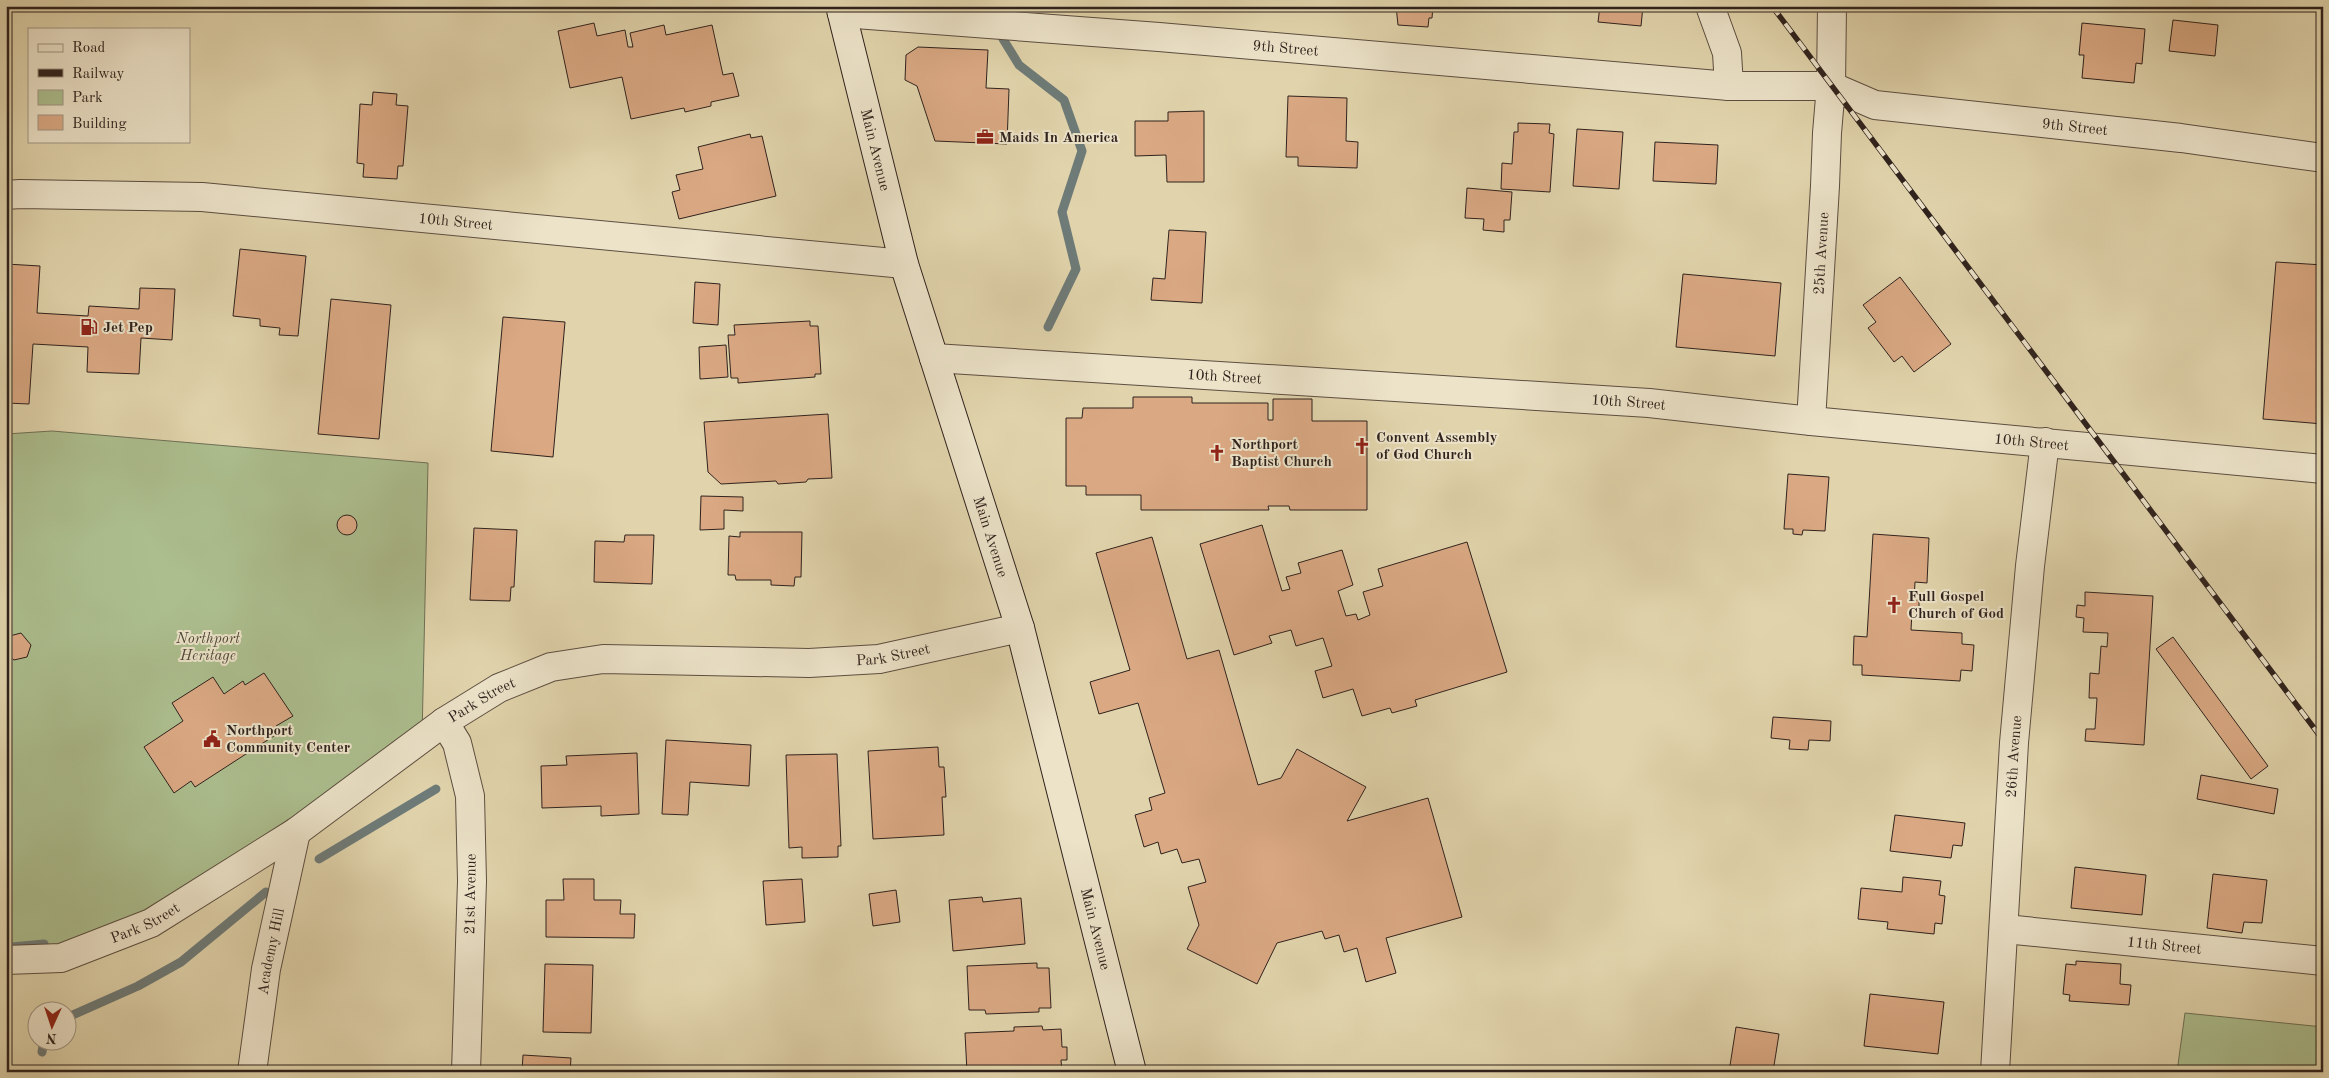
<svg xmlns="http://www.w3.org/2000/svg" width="2329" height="1078" viewBox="0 0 2329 1078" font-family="'Old Standard TT',serif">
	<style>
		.green { fill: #acbe8e; stroke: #6e7056 }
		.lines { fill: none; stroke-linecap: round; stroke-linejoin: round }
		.stream { stroke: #6e7b78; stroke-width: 9 }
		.building { fill: #daa984; stroke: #2f221d }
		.street-casing { stroke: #5c4e41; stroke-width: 30 }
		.secondary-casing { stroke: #2f221d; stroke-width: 30 }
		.street { stroke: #ece3c9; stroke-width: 28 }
		.secondary { stroke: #ece3c9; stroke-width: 28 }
		.rail-casing { stroke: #2f221d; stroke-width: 5.5 }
		.rail { stroke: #ece3c9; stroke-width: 4; stroke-dasharray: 11; stroke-linecap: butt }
		.labels { text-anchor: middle; stroke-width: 4; stroke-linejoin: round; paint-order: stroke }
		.street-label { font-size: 15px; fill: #2f221d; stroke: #ece3c9 }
		.poi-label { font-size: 15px; font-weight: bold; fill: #2f221d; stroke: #ece3c9; text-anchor: start }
		.park-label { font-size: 15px; font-style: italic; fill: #4e4939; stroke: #ece3c9 }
	</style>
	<rect width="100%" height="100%" fill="#e1d4ac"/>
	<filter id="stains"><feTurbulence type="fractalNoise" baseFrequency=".004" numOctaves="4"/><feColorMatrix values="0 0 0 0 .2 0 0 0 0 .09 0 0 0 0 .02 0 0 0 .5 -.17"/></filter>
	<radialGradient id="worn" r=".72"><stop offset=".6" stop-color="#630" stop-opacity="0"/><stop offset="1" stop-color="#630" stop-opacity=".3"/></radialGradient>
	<!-- green -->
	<g class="green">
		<polygon points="52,431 428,463 422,738 151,923 6,960 6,434"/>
		<polygon points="2185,1013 2323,1027 2323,1072 2177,1072"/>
	</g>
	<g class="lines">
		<!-- stream -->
		<g class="stream">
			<polyline points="1003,39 1019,65 1064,100 1082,151 1062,212 1076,269 1048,327"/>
			<polyline points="319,859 436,789"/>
			<polyline points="12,947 44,944"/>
			<polyline points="68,1017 138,986 181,962 266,892"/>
			<polyline points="42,1052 44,1040"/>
		</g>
	</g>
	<!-- building -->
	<g class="building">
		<polygon points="1396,6 1433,6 1432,18 1429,18 1428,27 1398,25"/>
		<polygon points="1600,6 1643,6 1641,26 1598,22"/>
		<polygon points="2173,20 2218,25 2215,56 2169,51"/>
		<polygon points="594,23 597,36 625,30 628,47 633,47 630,33 664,25 666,35 712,25 723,75 733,73 739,96 711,102 711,106 685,112 684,108 631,119 622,77 570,88 558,31"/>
		<polygon points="2082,23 2145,29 2142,64 2136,63 2134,83 2082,78 2084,55 2079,55"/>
		<polygon points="918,47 988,50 986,88 1009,89 1007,144 935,141 917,86 905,80 906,55"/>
		<polygon points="373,92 397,94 396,105 408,106 403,166 398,166 397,179 363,177 364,164 357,163 360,104 372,105"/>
		<polygon points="1288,96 1347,98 1346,141 1358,142 1357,168 1298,166 1298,157 1286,157"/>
		<polygon points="1204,111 1204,182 1167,182 1166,155 1135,156 1135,121 1168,121 1168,112"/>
		<polygon points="1518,123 1550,124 1549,133 1554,134 1550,192 1501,189 1502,163 1512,164 1514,132 1518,132"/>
		<polygon points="1577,129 1623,132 1619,189 1573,186"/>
		<polygon points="750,134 751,138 762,136 776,196 679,219 672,192 680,190 676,175 703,169 698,147"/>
		<polygon points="1655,142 1718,145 1716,184 1653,181"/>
		<polygon points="1467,188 1512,192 1510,220 1504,220 1504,232 1483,230 1484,219 1465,218"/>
		<polygon points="1169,230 1206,232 1202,303 1151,300 1153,278 1165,279"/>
		<polygon points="240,249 306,256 298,336 279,335 280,328 260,326 260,319 233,316"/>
		<polygon points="2276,262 2323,265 2323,424 2263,419"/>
		<polygon points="6,264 40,266 37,313 88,316 89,306 139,309 140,288 175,289 172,340 141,338 139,374 87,372 88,347 33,344 29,404 6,403"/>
		<polygon points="1683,274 1781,283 1775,356 1676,347"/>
		<polygon points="1900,277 1951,344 1914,372 1902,356 1894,362 1868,328 1876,322 1863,305"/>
		<polygon points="695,282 720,284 718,325 693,323"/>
		<polygon points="331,299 391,305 379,439 318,434"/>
		<polygon points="503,317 565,322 553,457 491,451"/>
		<polygon points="810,321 810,326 818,326 821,374 815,374 815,377 738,383 738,378 731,378 728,335 735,335 734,325"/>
		<polygon points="726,345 728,377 700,379 699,347"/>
		<polygon points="1133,397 1192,397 1192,403 1268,403 1268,420 1273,420 1273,399 1312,399 1312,421 1367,421 1367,510 1290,510 1289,506 1268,506 1269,510 1141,510 1141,495 1086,495 1086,486 1066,486 1066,418 1082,418 1083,408 1133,408"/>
		<polygon points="828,414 832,478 808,479 806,482 778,484 776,481 721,484 708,472 704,422"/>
		<polygon points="1788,474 1829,477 1825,531 1803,530 1802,535 1793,534 1793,529 1784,529"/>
		<polygon points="701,496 743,497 743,511 724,510 724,529 700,530"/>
		<circle cx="347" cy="525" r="10"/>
		<polygon points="1262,525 1282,591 1290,589 1286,577 1301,573 1298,563 1342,550 1353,585 1338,591 1346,616 1356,614 1358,620 1370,615 1363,592 1383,586 1378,569 1467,542 1507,672 1415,700 1417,706 1392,713 1390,708 1362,716 1353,689 1323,698 1315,671 1332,666 1323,638 1296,646 1291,630 1269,636 1272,643 1234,655 1200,544"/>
		<polygon points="474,528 517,530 514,587 511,587 510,601 470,600"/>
		<polygon points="740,532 802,532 801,577 795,577 794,586 771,585 771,580 736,580 735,575 728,575 729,536 740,537"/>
		<polygon points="1873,534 1929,538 1927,583 1915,582 1914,600 1919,600 1919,611 1912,611 1911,630 1962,633 1962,644 1974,645 1972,671 1961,670 1960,681 1862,675 1862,665 1853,665 1854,636 1867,637"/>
		<polygon points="625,535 654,535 652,584 594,582 595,541 624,542"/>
		<polygon points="1152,537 1187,659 1219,650 1258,785 1281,778 1297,749 1366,787 1347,821 1428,798 1462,917 1386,938 1396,973 1366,982 1357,948 1344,952 1339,935 1325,939 1322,931 1277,943 1257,984 1187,949 1199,925 1188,887 1206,882 1199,859 1182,863 1177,849 1161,854 1158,842 1144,847 1135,815 1152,810 1149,798 1165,793 1138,703 1099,714 1090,682 1130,670 1096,553"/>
		<polygon points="2085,592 2153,596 2144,745 2085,741 2086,729 2095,729 2097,698 2089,698 2090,673 2099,674 2101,646 2107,647 2108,633 2083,632 2084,618 2076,617 2077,605 2085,606"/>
		<polygon points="21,633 31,645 27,657 14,660 6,654 6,637"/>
		<polygon points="2173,637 2268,766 2251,779 2156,649"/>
		<polygon points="264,673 293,716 276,726 280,732 195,787 191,781 174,793 144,747 183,721 172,703 213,677 224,694 243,681 245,685"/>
		<polygon points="1773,717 1831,721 1830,741 1809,740 1808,750 1789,749 1790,740 1771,738"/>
		<polygon points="666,740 751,745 749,786 690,782 688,815 662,814"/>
		<polygon points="938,747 939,767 944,767 946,797 942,797 944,835 873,839 868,751"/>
		<polygon points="637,753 639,814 601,816 601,806 542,808 541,766 567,765 566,756"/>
		<polygon points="837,754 841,846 838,846 838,857 802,858 802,847 789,848 786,755"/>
		<polygon points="2201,775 2278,789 2274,814 2197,799"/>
		<polygon points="1895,815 1965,823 1962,846 1953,845 1951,858 1890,851"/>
		<polygon points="2075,867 2146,875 2142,915 2071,908"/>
		<polygon points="2213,874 2267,880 2262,923 2244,922 2242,933 2207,928"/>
		<polygon points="1903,877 1941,881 1939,895 1945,896 1942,924 1935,923 1934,934 1887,929 1888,922 1858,919 1861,888 1902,892"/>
		<polygon points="563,879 594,879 594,900 621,900 620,914 635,914 634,938 546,937 546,900 564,900"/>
		<polygon points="802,879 805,922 766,925 763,881"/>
		<polygon points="896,890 900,922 873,926 869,894"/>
		<polygon points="982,897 983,902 1021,898 1025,944 953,951 949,900"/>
		<polygon points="2076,961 2121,964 2120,984 2131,985 2129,1005 2069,1001 2070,995 2063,994 2066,964 2076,965"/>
		<polygon points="1037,963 1037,968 1049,968 1051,1008 1039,1008 1039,1012 986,1014 985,1010 969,1010 967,966"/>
		<polygon points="545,964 593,965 591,1033 543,1032"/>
		<polygon points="1870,994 1944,1002 1938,1054 1864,1046"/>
		<polygon points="1042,1026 1043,1030 1061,1029 1062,1047 1067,1047 1067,1060 1061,1060 1062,1072 967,1072 965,1033 1014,1031 1014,1027"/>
		<polygon points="1736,1027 1779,1034 1773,1072 1729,1072"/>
		<polygon points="523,1055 571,1058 570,1072 514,1072 514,1070 522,1071"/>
	</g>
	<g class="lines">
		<!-- street casing -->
		<g class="street-casing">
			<g id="street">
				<polyline points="1710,6 1727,53 1729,86"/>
				<path id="s1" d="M842,13L1159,37L1729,86H1831L1875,105L2181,138L2323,158"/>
				<path id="s2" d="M6,195L20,194L202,197L904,264"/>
				<path id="s3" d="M934,358L1649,403L1811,421L2323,469"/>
				<path id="s4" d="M1811,421L1825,186L1827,133L1831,86L1832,6"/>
				<polyline points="444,722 457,743 470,796 472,881 466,1072"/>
				<path id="s5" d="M2005,929L2323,961"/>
				<path id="s6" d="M6,960L61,958L151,923L296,832L444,722L499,688L551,667L603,659L809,663L879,659L1020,628"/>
				<path id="s7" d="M252,1072L266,969L296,832"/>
				<path id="s8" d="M1995,1072L2014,743L2030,566L2045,442"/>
			</g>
		</g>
		<!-- secondary casing -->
		<g class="secondary-casing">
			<g id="secondary">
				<path id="s9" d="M840,6L904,264L1020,628L1132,1072"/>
			</g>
		</g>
		<!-- street -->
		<use href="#street" class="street"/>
		<!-- secondary -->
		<use href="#secondary" class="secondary"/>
		<!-- rail casing -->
		<g class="rail-casing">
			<polyline id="rail" points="1772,6 2323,740"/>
		</g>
		<!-- rail -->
		<use href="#rail" class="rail"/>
	</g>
	<!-- icons -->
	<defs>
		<g id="office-bare" transform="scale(1.35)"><path d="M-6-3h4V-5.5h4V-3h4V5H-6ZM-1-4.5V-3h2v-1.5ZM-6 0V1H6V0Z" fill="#8f2418" stroke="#ece3c9" stroke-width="2.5" paint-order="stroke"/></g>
		<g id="fuel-bare" transform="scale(1.35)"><path d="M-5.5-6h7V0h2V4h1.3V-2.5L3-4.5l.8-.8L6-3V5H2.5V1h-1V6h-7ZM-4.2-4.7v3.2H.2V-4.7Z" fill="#8f2418" stroke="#ece3c9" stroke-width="2.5" paint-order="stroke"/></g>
		<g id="church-bare" transform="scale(1.35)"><path d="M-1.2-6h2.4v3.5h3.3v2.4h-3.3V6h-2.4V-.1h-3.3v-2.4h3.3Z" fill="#8f2418" stroke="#ece3c9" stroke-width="2.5" paint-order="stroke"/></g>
		<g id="civic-bare" transform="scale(1.35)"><path d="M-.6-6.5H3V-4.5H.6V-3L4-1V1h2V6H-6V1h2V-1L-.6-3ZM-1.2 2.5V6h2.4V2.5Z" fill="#8f2418" stroke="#ece3c9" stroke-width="2.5" paint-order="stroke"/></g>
	</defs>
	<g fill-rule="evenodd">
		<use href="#office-bare" x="985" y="137"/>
		<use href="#fuel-bare" x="89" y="327"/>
		<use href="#church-bare" x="1362" y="446"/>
		<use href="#church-bare" x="1217" y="453"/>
		<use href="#church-bare" x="1894" y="605"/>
		<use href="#civic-bare" x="212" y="739"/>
	</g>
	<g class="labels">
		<!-- street labels -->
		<g class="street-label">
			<text dy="5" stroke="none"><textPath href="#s1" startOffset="445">9th Street</textPath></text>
			<text dy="5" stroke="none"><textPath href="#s1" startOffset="1241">9th Street</textPath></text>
			<text dy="5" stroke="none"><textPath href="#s9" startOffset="148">Main Avenue</textPath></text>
			<text dy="5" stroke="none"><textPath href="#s2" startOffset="451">10th Street</textPath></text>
			<text dy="5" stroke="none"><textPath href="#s4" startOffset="168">25th Avenue</textPath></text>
			<text dy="5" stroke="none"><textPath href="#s3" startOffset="291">10th Street</textPath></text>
			<text dy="5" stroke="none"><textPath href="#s3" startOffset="696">10th Street</textPath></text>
			<text dy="5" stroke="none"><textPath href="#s3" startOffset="1101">10th Street</textPath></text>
			<text dy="5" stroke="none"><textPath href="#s9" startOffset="552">Main Avenue</textPath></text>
			<text dy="5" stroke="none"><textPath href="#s6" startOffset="971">Park Street</textPath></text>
			<text dy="5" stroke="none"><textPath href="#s6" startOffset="551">Park Street</textPath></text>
			<text dy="5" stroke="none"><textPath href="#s8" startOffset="316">26th Avenue</textPath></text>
			<text transform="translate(470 894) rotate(-89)" y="5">21st Avenue</text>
			<text dy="5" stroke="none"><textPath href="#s6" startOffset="146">Park Street</textPath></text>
			<text dy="5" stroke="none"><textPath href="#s9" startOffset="958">Main Avenue</textPath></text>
			<text dy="5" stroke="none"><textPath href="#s5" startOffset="160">11th Street</textPath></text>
			<text dy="5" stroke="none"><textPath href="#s7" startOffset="122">Academy Hill</textPath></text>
		</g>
		<!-- poi labels -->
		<g class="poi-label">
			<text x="999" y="142">Maids In America</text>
			<text x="103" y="332">Jet Pep</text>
			<text x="1376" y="442">Convent Assembly<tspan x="1376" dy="17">of God Church</tspan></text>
			<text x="1231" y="449">Northport<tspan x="1231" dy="17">Baptist Church</tspan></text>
			<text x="1908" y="601">Full Gospel<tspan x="1908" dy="17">Church of God</tspan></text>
			<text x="226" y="735">Northport<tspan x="226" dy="17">Community Center</tspan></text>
		</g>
		<!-- park labels -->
		<g class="park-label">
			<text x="208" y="643">Northport<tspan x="208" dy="17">Heritage</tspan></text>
		</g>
	</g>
	<!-- margin -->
	<rect width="2329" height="1078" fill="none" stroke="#e1d4ac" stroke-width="25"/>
	<rect x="8" y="8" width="2314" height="1063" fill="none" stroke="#2f221d" stroke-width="2.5"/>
	<rect x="12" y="12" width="2304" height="1053" fill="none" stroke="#2f221d"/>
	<!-- legend -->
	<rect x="28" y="28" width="162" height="115" fill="#ece3c9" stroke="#a09684"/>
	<rect x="38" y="44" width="25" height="8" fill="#ece3c9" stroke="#a09684"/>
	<text x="72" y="52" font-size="15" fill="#2f221d">Road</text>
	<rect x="38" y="69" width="25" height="8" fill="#2f221d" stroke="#a09684"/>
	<text x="72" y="78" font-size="15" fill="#2f221d">Railway</text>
	<rect x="38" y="90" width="25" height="15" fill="#acbe8e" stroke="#a09684"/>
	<text x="72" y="102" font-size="15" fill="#2f221d">Park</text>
	<rect x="38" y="115" width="25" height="15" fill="#daa984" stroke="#a09684"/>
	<text x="72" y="128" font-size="15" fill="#2f221d">Building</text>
	<!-- north arrow -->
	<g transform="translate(52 1026) rotate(183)"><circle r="24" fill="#ece3c9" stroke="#a09684"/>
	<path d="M0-4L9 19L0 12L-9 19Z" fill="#8f2418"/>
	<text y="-8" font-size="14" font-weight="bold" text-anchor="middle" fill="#2f221d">N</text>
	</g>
	<rect width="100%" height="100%" filter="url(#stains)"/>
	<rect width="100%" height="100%" fill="url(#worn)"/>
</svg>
